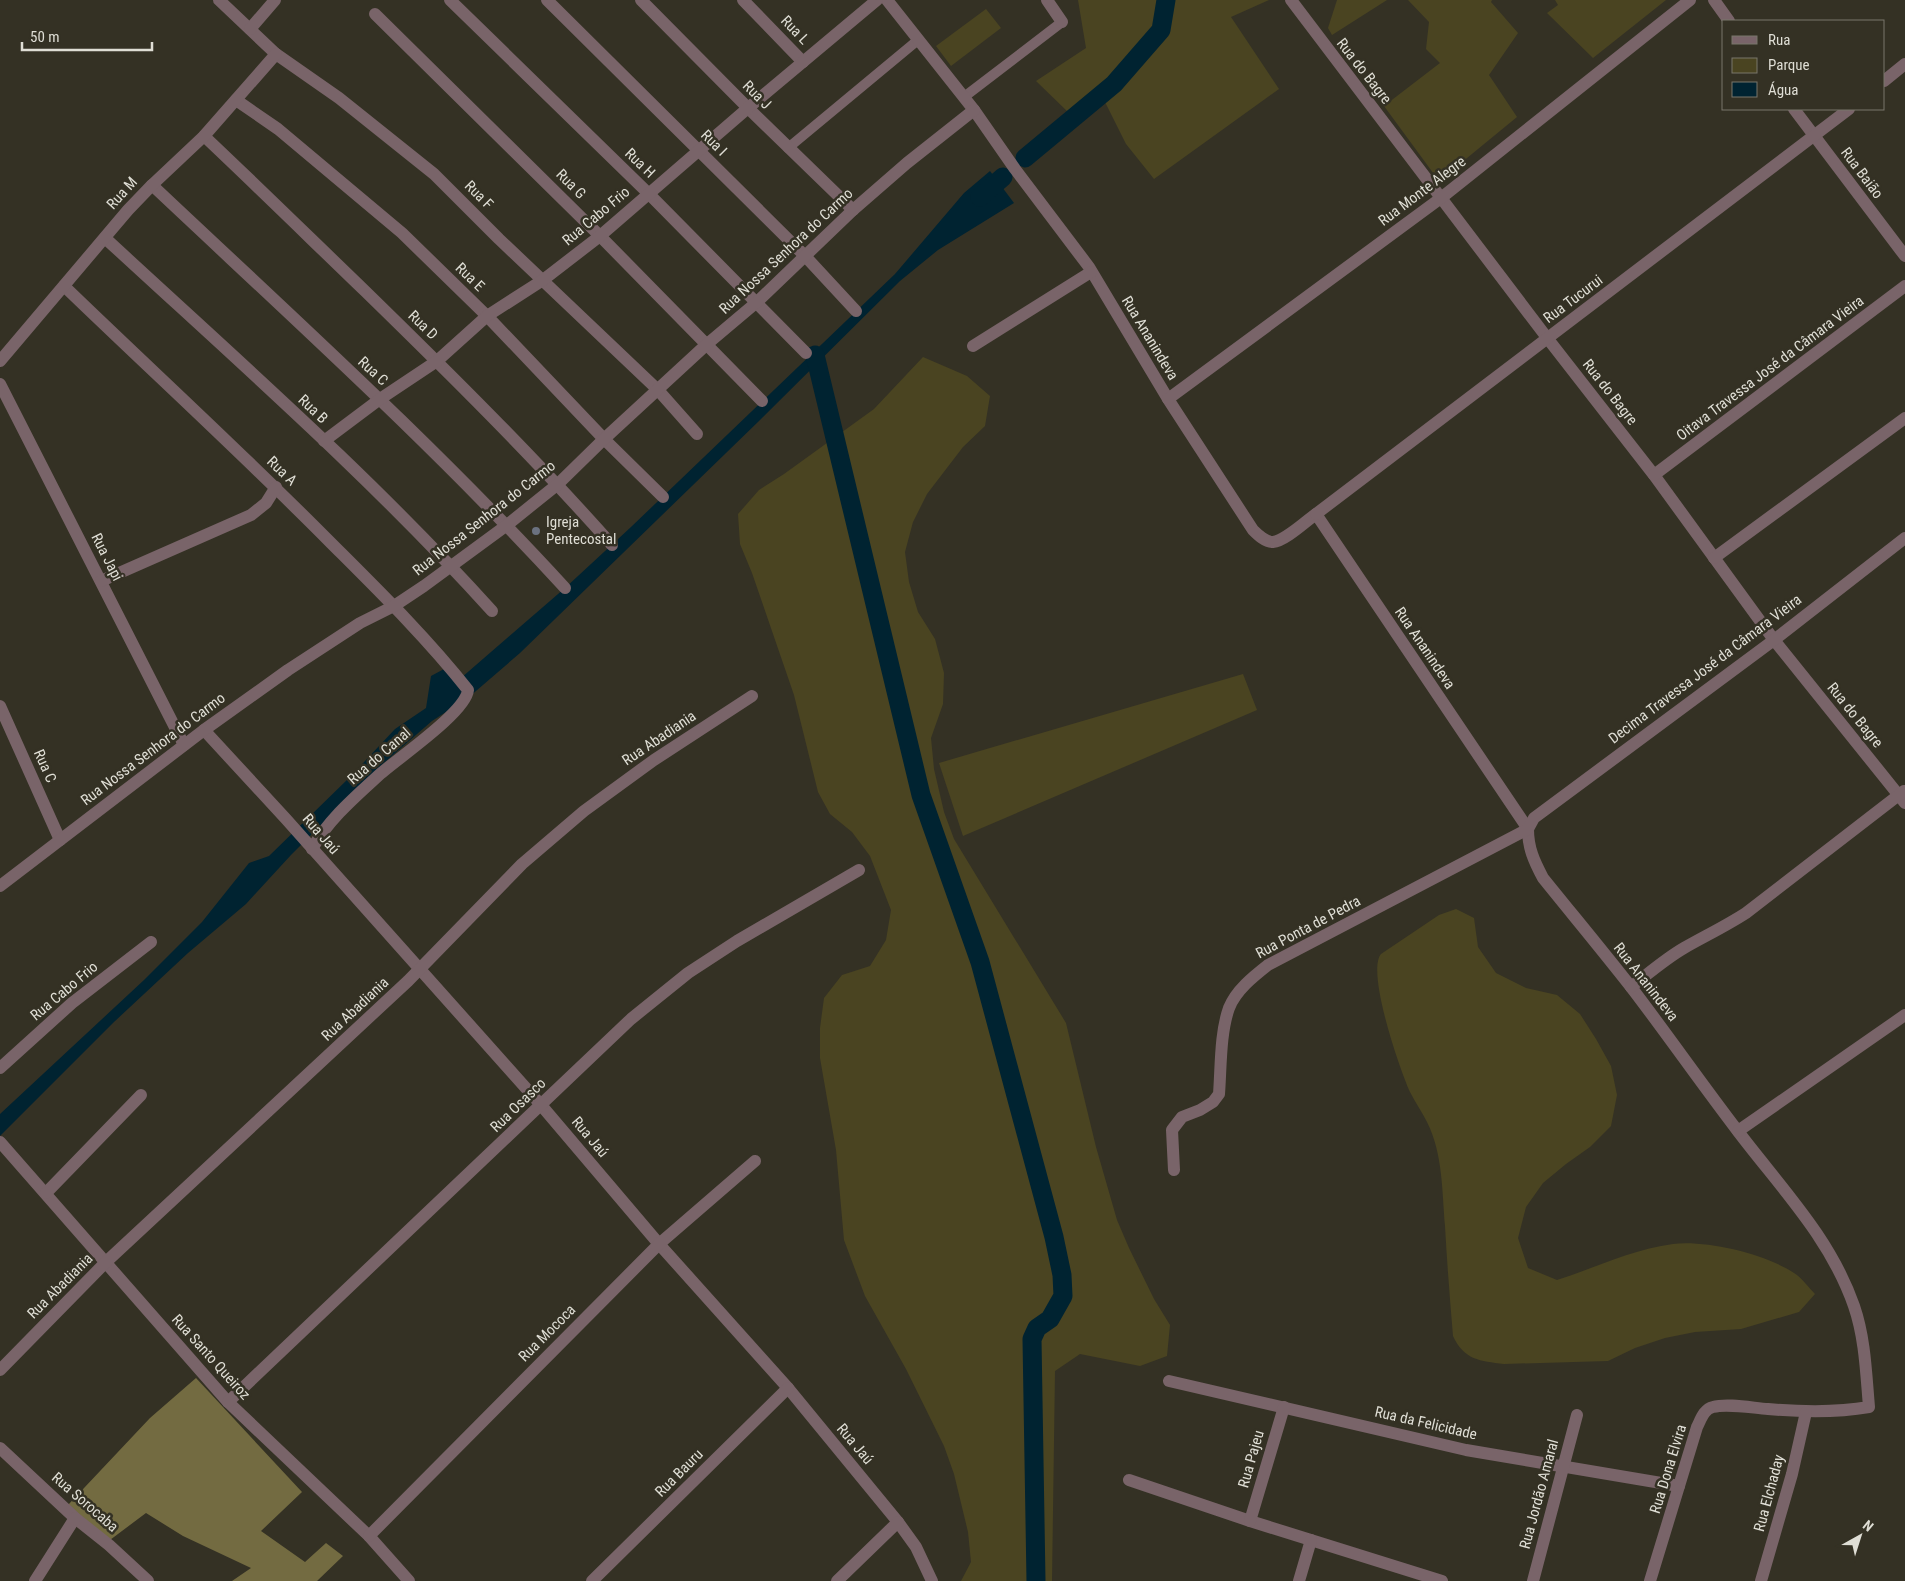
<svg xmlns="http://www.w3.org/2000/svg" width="1905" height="1581" viewBox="0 0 1905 1581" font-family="'Roboto Condensed',sans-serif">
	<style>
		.green { fill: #4a4421 }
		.forest { fill: #736b41 }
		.water { fill: #002331 }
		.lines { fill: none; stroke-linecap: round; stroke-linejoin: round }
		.canal { stroke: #002331; stroke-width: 19 }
		.lane { stroke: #796469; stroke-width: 10 }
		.street { stroke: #796469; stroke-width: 12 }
		.worship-dot { fill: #6b7280; stroke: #343124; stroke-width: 2 }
		.labels { text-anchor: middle; stroke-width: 5; stroke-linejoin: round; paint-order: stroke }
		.street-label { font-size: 15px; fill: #dfded5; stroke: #343124 }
		.poi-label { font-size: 15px; fill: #dfded5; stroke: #343124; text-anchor: start }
	</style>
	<rect width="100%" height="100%" fill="#343124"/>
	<!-- green -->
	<g class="green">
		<polygon points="1078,0 1269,0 1231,17 1279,89 1154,179 1126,144 1098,88 1069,113 1036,81 1086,48"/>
		<polygon points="1337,0 1387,0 1332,35 1328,28"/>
		<polygon points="1408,0 1492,0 1491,2 1518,33 1489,75 1517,117 1439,181 1384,106 1440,63 1426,49 1429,22"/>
		<polygon points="1555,0 1666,0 1593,58 1547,13 1558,5"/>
		<polygon points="986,9 1001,28 951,66 936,46"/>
		<polygon points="923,357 967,376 990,396 985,426 963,447 927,494 913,522 905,552 909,582 918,612 935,639 944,673 943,704 931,738 934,769 944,812 954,839 1066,1023 1096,1147 1117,1220 1129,1248 1154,1299 1170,1325 1167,1356 1140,1366 1080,1354 1055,1371 1052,1581 961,1581 971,1562 968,1532 954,1474 944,1446 906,1369 865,1296 844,1240 836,1150 820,1058 820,1028 824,998 842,975 870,966 886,940 891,910 870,856 852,832 830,814 818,792 794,695 752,573 740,544 738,514 759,490 784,474 874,409"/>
		<polygon points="1243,674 1257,710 963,836 939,763"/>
		<path d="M1456,909L1474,918L1478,947L1496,973L1526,988L1557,995L1580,1014L1596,1039L1611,1066L1617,1095L1611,1126L1590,1147L1566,1164L1543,1183L1526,1207L1518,1238L1528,1268L1557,1280C1595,1268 1633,1249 1673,1244C1706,1240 1766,1254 1794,1273C1802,1278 1809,1288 1815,1294L1799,1312L1741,1329L1695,1332L1665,1338L1635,1348L1608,1361L1504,1364C1480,1361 1464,1360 1453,1336C1450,1300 1447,1263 1445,1226C1442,1191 1443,1154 1427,1122C1422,1112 1415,1102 1410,1092C1400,1070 1366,972 1381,954L1439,915Z"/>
	</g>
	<!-- forest -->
	<polygon class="forest" points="196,1378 302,1492 261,1531 305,1562 326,1543 343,1556 317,1581 232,1581 251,1568 183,1536 146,1513 110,1540 68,1505 150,1418"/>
	<!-- water -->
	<polygon class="water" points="990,171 1014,203 938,250 900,281 760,420 520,653 469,697 432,721 378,768 291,855 246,904 188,953 114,1022 0,1136 0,1114 144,980 202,922 249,863 269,856 350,777 395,729 426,708 431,676 444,669 461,678 565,588 631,527 895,274 964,193"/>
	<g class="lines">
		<!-- canal -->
		<g class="canal">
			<polyline points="1025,158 1114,84 1161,30 1166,0"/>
			<polyline points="980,197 1003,177"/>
			<polyline points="815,355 921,795 980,962 1054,1237 1062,1275 1063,1296 1050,1319 1037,1328 1032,1339 1036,1581"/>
		</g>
		<!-- lane -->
		<g class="lane">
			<polyline points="964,97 1062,22"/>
			<polyline points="788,148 918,40"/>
		</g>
		<!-- street -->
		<g class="street">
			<polyline points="219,0 276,54 339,98 434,174 499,239 658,390 697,434"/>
			<polyline points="450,0 649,194 806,353"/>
			<polyline points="547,0 805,256 856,311"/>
			<polyline points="641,0 748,108 853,210"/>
			<polyline points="743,0 803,62"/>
			<path d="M887,0L974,110L1015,169L1089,267L1168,399L1253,530C1258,535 1265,542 1273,542C1285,541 1306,521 1316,514L1528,829C1528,848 1534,861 1543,878C1572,914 1602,950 1631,987C1667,1034 1701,1083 1737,1130C1780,1187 1830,1237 1854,1306C1865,1338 1866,1372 1869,1407C1835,1413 1803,1412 1768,1409C1753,1408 1727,1403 1713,1407C1704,1409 1701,1419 1697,1427L1650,1581"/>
			<polyline points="1047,0 1062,22"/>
			<polyline points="1291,0 1548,339 1654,475 1774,640 1905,803"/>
			<polyline points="1714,0 1729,21"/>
			<polyline points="375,14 600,236 762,401"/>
			<polyline points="250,29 275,0"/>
			<polyline points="1884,81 1905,64"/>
			<polyline points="236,100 278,129 402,233 487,316 604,439 663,497"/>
			<polyline points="1794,109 1905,256"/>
			<path d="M204,136C258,187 311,239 365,291C449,373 533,456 612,545"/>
			<path d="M152,185C292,317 435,446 565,588"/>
			<path d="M105,238C236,359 372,478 492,611"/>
			<path d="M64,286C153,372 244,455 331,543C378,590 426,637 468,690C466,712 398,758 379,775C355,797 328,820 312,849"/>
			<polyline points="973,346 1091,272"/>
			<polyline points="0,361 128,210 152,185 204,136 276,54"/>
			<polyline points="0,384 184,745"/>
			<polyline points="1168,399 1441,198 1690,0"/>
			<polyline points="324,441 380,399 437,361 487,316 543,280 600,236 748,108 877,0"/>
			<polyline points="1654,475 1905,286"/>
			<polyline points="1316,514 1849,109"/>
			<polyline points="1714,558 1905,418"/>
			<polyline points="101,581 251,515 266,503 276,487"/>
			<polyline points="0,706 60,840"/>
			<polyline points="204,730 286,819 541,1105 659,1244 788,1388 898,1522 916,1547 932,1581"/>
			<polyline points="0,886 204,730 288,670 360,623 394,606 424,586 507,525 558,484 604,439 706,345 757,302 853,210 907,163 974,110"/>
			<path d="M1631,987C1648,974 1665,959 1684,948C1705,936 1726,926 1746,913L1904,791"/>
			<polyline points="0,1068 72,1003 151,942"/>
			<polyline points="1738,1131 1905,1015"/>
			<polyline points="0,1142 228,1402 369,1536 409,1581"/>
			<path d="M1174,1170L1172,1130L1182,1117L1200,1110L1213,1102L1219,1094C1221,1068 1220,1033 1229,1008C1236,990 1254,976 1268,965L1528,829L1534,818L1774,640L1905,538"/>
			<polyline points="46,1193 141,1095"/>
			<polyline points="0,1370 106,1262 408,981 522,864 584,811 654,760 752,696"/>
			<polyline points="1169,1381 1466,1450 1679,1486"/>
			<polyline points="228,1402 631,1019 688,973 737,941 859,870"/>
			<polyline points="0,1448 75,1518 109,1545 148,1581"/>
			<polyline points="1129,1480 1250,1521 1442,1581"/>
			<polyline points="1250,1521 1284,1407"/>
			<polyline points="369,1536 659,1244 755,1161"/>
			<polyline points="35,1581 75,1518"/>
			<polyline points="592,1581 788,1388"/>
			<polyline points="837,1581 898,1522"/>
			<polyline points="1299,1581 1311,1540"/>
			<polyline points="1533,1581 1577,1415"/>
			<polyline points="1761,1581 1792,1474 1806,1412"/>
		</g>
	</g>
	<!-- markers -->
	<circle class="worship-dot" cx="536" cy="531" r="5"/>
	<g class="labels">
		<!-- street labels -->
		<g class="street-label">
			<text transform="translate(795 30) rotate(46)" y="5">Rua L</text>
			<text transform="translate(1364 71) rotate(52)" y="5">Rua do Bagre</text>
			<text transform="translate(757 95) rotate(45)" y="5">Rua J</text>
			<text transform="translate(714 143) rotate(45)" y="5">Rua I</text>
			<text transform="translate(640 163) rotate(44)" y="5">Rua H</text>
			<text transform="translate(1862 173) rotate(53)" y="5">Rua Baião</text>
			<text transform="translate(571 184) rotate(45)" y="5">Rua G</text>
			<text transform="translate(1422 191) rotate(-37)" y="5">Rua Monte Alegre</text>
			<text transform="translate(122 193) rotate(-48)" y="5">Rua M</text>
			<text transform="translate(479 195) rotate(45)" y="5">Rua F</text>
			<text transform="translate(596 216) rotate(-40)" y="5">Rua Cabo Frio</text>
			<text transform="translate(786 251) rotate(-43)" y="5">Rua Nossa Senhora do Carmo</text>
			<text transform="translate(470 277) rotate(44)" y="5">Rua E</text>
			<text transform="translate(1573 299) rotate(-37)" y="5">Rua Tucurui</text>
			<text transform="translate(423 325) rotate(44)" y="5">Rua D</text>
			<text transform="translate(1150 338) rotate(59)" y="5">Rua Ananindeva</text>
			<text transform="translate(1770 368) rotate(-37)" y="5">Oitava Travessa José da Câmara Vieira</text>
			<text transform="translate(373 371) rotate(43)" y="5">Rua C</text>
			<text transform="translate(1610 392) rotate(52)" y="5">Rua do Bagre</text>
			<text transform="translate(313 409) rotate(43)" y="5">Rua B</text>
			<text transform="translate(282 471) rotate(44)" y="5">Rua A</text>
			<text transform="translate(484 518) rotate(-38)" y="5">Rua Nossa Senhora do Carmo</text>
			<text transform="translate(107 557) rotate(63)" y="5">Rua Japi</text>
			<text transform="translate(1425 648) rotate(56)" y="5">Rua Ananindeva</text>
			<text transform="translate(1705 669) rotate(-37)" y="5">Decima Travessa José da Câmara Vieira</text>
			<text transform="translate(1855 715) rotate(51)" y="5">Rua do Bagre</text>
			<text transform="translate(659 738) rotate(-34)" y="5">Rua Abadiania</text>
			<text transform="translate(153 749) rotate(-37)" y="5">Rua Nossa Senhora do Carmo</text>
			<text transform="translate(379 756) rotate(-41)" y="5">Rua do Canal</text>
			<text transform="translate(45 766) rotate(66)" y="5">Rua C</text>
			<text transform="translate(321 834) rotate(49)" y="5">Rua Jaú</text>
			<text transform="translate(1308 927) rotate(-28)" y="5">Rua Ponta de Pedra</text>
			<text transform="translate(1646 982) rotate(52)" y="5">Rua Ananindeva</text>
			<text transform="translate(64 991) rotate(-40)" y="5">Rua Cabo Frio</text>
			<text transform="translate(355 1009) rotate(-43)" y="5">Rua Abadiania</text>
			<text transform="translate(518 1105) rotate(-44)" y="5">Rua Osasco</text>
			<text transform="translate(590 1137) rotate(50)" y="5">Rua Jaú</text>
			<text transform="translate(60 1286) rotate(-45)" y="5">Rua Abadiania</text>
			<text transform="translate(547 1333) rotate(-45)" y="5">Rua Mococa</text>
			<text transform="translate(211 1357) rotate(48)" y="5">Rua Santo Queiroz</text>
			<text transform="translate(1426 1423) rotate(13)" y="5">Rua da Felicidade</text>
			<text transform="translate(855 1444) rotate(50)" y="5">Rua Jaú</text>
			<text transform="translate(1251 1459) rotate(-74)" y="5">Rua Pajeu</text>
			<text transform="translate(1668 1469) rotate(-73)" y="5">Rua Dona Elvira</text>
			<text transform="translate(679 1473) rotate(-45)" y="5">Rua Bauru</text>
			<text transform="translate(1769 1493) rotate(-75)" y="5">Rua Elchaday</text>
			<text transform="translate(1539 1494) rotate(-75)" y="5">Rua Jordão Amaral</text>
			<text transform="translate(85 1502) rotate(41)" y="5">Rua Sorocaba</text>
		</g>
		<!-- poi labels -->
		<g class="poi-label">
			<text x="546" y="527">Igreja<tspan x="546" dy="17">Pentecostal</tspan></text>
		</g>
	</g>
	<!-- legend -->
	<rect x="1722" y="20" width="162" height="90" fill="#343124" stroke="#78766b"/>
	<rect x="1732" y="36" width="25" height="8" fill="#796469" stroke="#78766b"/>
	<text x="1768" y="45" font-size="15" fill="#dfded5">Rua</text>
	<rect x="1732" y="58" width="25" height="15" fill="#4a4421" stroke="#78766b"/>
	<text x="1768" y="70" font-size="15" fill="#dfded5">Parque</text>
	<rect x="1732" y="82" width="25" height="15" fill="#002331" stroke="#78766b"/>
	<text x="1768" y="95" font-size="15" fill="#dfded5">Água</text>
	<!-- north arrow -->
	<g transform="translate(1860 1536) rotate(39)" stroke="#343124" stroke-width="4" paint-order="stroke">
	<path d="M0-4L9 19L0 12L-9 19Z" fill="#dfded5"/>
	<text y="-8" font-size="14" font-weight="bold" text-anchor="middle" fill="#dfded5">N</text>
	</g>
	<!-- scale -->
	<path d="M22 42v8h130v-8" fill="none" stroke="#dfded5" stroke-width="2.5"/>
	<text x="30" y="42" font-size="15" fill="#dfded5" stroke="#343124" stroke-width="4" paint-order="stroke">50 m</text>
</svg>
